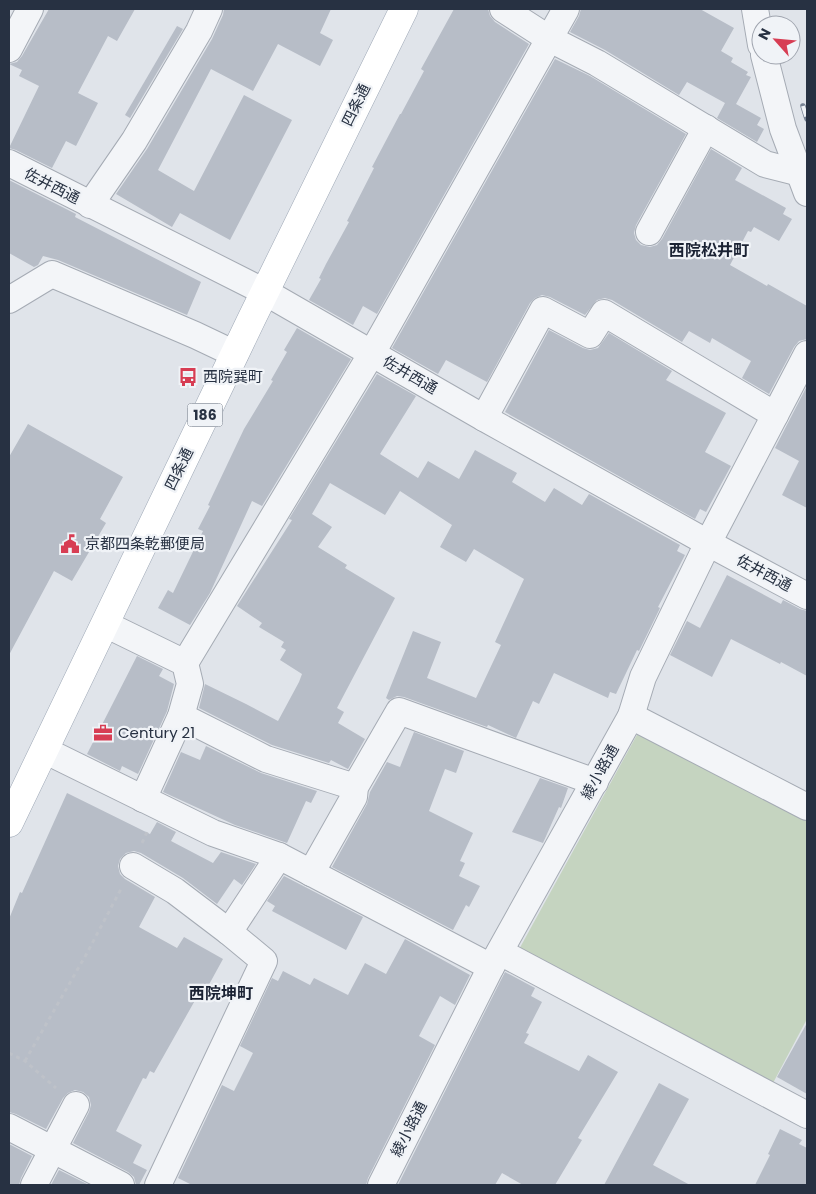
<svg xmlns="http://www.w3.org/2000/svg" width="816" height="1194" viewBox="0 0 816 1194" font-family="Poppins,'Noto Sans JP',sans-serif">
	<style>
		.green { fill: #c5d4c0 }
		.building { fill: #b7bdc7 }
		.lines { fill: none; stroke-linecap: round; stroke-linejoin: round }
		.street-casing { stroke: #a5abb4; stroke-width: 28 }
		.primary-casing { stroke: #9ea8b6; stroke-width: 29 }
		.path { stroke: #bec2c9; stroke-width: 3; stroke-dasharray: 4 4; stroke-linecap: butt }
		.street { stroke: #f3f5f8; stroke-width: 26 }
		.primary { stroke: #fff; stroke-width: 28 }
		.rail-casing { stroke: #788394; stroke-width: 5.5 }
		.rail { stroke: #f0f3f7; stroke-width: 4; stroke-dasharray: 11; stroke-linecap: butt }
		.labels { text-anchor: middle; stroke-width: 4.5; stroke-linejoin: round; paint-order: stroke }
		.shield { fill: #f0f3f7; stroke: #636b78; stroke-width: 1 }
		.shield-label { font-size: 14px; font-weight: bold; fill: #273142 }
		.street-label { font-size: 15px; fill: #273142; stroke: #f0f3f7 }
		.poi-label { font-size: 15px; fill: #273142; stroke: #f0f3f7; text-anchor: start }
		.neighbourhood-label { font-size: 16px; font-weight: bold; fill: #1a2233; stroke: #f0f3f7 }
	</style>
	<rect width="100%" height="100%" fill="#e0e4ea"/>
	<!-- green -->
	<polygon class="green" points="638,733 807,819 807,1019 773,1083 517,953"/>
	<!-- building -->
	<g class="building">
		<polygon points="49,9 135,9 117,41 108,36 78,93 98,103 76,146 66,141 52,168 16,150 9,148 39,86 19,76 22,70 9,64 17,62 22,56"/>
		<polygon points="224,9 331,9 320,33 333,40 320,66 278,44 253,91 211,69 158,170 194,191 244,95 292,120 230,240 180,213 172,227 116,194 147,149 212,39 223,15"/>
		<polygon points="454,9 488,9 490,16 495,22 529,44 377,314 363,306 353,325 309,300 321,279 319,278 326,264 349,222 347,221 374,168 372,167 400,114 401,114 424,71 421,69"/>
		<polygon points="581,9 700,9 734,28 721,51 733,58 731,62 748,72 746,75 751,77 736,104 761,118 757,125 764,129 757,142 717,118 725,103 687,82 679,95 605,50 570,32 579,16"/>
		<polygon points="177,26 183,29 130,118 125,115"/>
		<polygon points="555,59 590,76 686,134 636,225 634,233 636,240 641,245 650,247 657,245 662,239 711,149 742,168 735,180 786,208 783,214 792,219 779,241 754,227 751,232 748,231 730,265 767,286 768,284 807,306 807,339 799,341 794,347 769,394 742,378 751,361 712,338 710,343 689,331 682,342 612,300 605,298 597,300 585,315 550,297 542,295 535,298 530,303 487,382 446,360 438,374 392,348"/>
		<polygon points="9,180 76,214 75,217 201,282 187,315 58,260 43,256 38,265 34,267 9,253"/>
		<polygon points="297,328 351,359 262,506 252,501 210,593 190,625 158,608 168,590 173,593 203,531 198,529 210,506 208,505 244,429 273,381 271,380 287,352 284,350"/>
		<polygon points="549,330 583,348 590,350 598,348 609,333 672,371 666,380 726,413 705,452 731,466 706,512 700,509 695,519 505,412"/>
		<polygon points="377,374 416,396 380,454 418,478 428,461 459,479 475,450 517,473 512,482 545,502 554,488 582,505 589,494 680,545 677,551 685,555 658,607 660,608 639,651 637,650 616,694 610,692 608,698 554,673 539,704 533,701 516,738 488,725 487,727 404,697 397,696 389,700 386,698 413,631 441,642 427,678 476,698 501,645 495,642 524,579 474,549 466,562 440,547 452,525 400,491 385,515 330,483 312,514 332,527 318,547 347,565 345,568 395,598 337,708 344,712 338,723 365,739 348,769 331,760 329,763 272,745 199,708 205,684 246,704 278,721 299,682 302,674 280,660 286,650 281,647 284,642 259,627 262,623 237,606 292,520 289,519"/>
		<polygon points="807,386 807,508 782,495 799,461 775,448"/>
		<polygon points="28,424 123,477 100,519 106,523 72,581 54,571 9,655 9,457"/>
		<polygon points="727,575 781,604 783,600 800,609 807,611 807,676 781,662 780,664 731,639 712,677 670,655 687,621 700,628"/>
		<polygon points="137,656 163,669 159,676 174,684 167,711 138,774 122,766 120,771 87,754"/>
		<polygon points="414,732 464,751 456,773 445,769 429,811 473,833 460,861 465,863 459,876 480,886 469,907 466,905 453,930 332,867 367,804 370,792 387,762 400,767"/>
		<polygon points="206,746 261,773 317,791 311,803 306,801 287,843 235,825 163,792 181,752 200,760"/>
		<polygon points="540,778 568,788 561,808 559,807 543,843 512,832"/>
		<polygon points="67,793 150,834 157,822 176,832 171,841 213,863 221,852 256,864 242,885 234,879 217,904 183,878 141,853 134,851 126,853 120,859 118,866 120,874 125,879 155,897 139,927 177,948 184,937 223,959 206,990 202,988 154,1073 150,1071 146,1079 143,1078 116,1131 142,1145 133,1163 147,1170 139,1185 136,1185 134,1177 128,1172 73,1143 89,1112 91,1105 89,1097 83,1092 75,1090 68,1093 63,1098 46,1129 16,1114 9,1112 9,919 20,892 22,893"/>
		<polygon points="284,876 363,917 346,950 272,911 275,906 267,901"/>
		<polygon points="405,939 470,975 455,1005 440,996 419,1036 435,1045 368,1178 366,1185 192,1185 178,1178 222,1085 234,1091 253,1053 240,1046 272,978 278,981 283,971 310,985 314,978 348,995 365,963 386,974"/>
		<polygon points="505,972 535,988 531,996 542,1002 526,1033 529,1034 524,1043 579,1071 588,1055 618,1072 578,1138 582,1140 555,1185 523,1185 502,1173 495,1185 398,1185"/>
		<polygon points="807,1023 807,1094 777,1077"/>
		<polygon points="659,1083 689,1099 653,1165 690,1185 604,1185"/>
		<polygon points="780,1129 802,1140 799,1144 807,1148 807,1185 755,1185 770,1155 768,1154"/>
		<polygon points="9,1144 32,1156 21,1178 19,1185 9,1185"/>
		<polygon points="59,1170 89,1185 51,1185"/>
	</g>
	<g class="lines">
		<!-- street casing -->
		<g class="street-casing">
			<g id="street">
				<polyline points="503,9 548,38 597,63 765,164 800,173"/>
				<polyline points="755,9 761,45"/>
				<polyline points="9,49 30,9"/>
				<polyline points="764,55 783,129 807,193"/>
				<polyline points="9,163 265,292 484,418 708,543 807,596"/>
				<polyline points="90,205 134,141 199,31 209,9"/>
				<polyline points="649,232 706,128"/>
				<polyline points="9,300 52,274 195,335 235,354"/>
				<polyline points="484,418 543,310 590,335 604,313 775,415"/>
				<polyline points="105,624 185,663 190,684 181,716 143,799"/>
				<polyline points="185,663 372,353 566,9"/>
				<polyline points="181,716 266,759 355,787"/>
				<polyline points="631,716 807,807"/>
				<polyline points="44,750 213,833 279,856 491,967"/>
				<polyline points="133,866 175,891 229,932"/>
				<polyline points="311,873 354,797 355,787 399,711 595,782"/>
				<polyline points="500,952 807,1115"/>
				<polyline points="9,1127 121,1185"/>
				<polyline points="34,1185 76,1105"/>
				<polyline points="158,1185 264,961 229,932 279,856"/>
				<polyline points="381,1185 491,967 631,716 643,677 708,543 807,354"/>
			</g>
		</g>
		<!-- primary casing -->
		<g class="primary-casing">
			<polyline id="primary" points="9,823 252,318 404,9"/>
		</g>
		<!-- path -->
		<g class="path">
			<polyline points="142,843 148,830"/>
			<polyline points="9,1053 25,1061 56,1088"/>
			<polyline points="25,1061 87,953 121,889"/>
		</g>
		<!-- street -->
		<use href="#street" class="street"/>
		<!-- primary -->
		<use href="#primary" class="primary"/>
		<!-- rail casing -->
		<g class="rail-casing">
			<polyline id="rail" points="803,106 807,119"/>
		</g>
		<!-- rail -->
		<use href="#rail" class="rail"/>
	</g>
	<!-- icons -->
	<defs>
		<g id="bus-bare" transform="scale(1.5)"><path d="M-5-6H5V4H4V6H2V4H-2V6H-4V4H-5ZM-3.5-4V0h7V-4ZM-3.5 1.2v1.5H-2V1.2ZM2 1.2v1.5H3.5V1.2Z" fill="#d73d53" stroke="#f0f3f7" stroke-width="2.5" paint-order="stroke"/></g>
		<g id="civic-bare" transform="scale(1.5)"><path d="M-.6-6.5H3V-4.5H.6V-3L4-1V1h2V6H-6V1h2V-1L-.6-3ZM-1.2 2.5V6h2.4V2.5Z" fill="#d73d53" stroke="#f0f3f7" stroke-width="2.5" paint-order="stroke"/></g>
		<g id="office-bare" transform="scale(1.5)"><path d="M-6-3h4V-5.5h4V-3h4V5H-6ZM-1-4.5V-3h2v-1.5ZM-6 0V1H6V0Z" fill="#d73d53" stroke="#f0f3f7" stroke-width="2.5" paint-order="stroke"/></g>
	</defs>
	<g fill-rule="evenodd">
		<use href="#bus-bare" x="188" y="377"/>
		<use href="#civic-bare" x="70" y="544"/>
		<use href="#office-bare" x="103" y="733"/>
	</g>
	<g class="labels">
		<!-- shield labels -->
		<rect class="shield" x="187.5" y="403.5" width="35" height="23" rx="4"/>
		<g class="shield-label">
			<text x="205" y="420">186</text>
		</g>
		<!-- street labels -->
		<g class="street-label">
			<text transform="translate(356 105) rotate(-64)" y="5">四条通</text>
			<text transform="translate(52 186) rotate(27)" y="5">佐井西通</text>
			<text transform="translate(410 375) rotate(30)" y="5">佐井西通</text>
			<text transform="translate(179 469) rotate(-64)" y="5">四条通</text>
			<text transform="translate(764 573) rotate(28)" y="5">佐井西通</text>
			<text transform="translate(600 772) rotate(-61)" y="5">綾小路通</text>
			<text transform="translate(409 1129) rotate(-63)" y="5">綾小路通</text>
		</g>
		<!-- poi labels -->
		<g class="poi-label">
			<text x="203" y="382">西院巽町</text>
			<text x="85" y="549">京都四条乾郵便局</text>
			<text x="118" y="738">Century 21</text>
		</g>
		<!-- neighbourhood labels -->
		<g class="neighbourhood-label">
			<text x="709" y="256">西院松井町</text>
			<text x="221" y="999">西院坤町</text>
		</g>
	</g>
	<!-- border -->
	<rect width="816" height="1194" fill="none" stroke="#273142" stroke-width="20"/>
	<!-- north arrow -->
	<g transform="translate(776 40) rotate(297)"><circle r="24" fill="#f0f3f7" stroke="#a0a5af"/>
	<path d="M0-4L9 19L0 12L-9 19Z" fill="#d73d53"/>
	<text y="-8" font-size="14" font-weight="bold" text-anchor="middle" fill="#273142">N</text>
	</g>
</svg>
